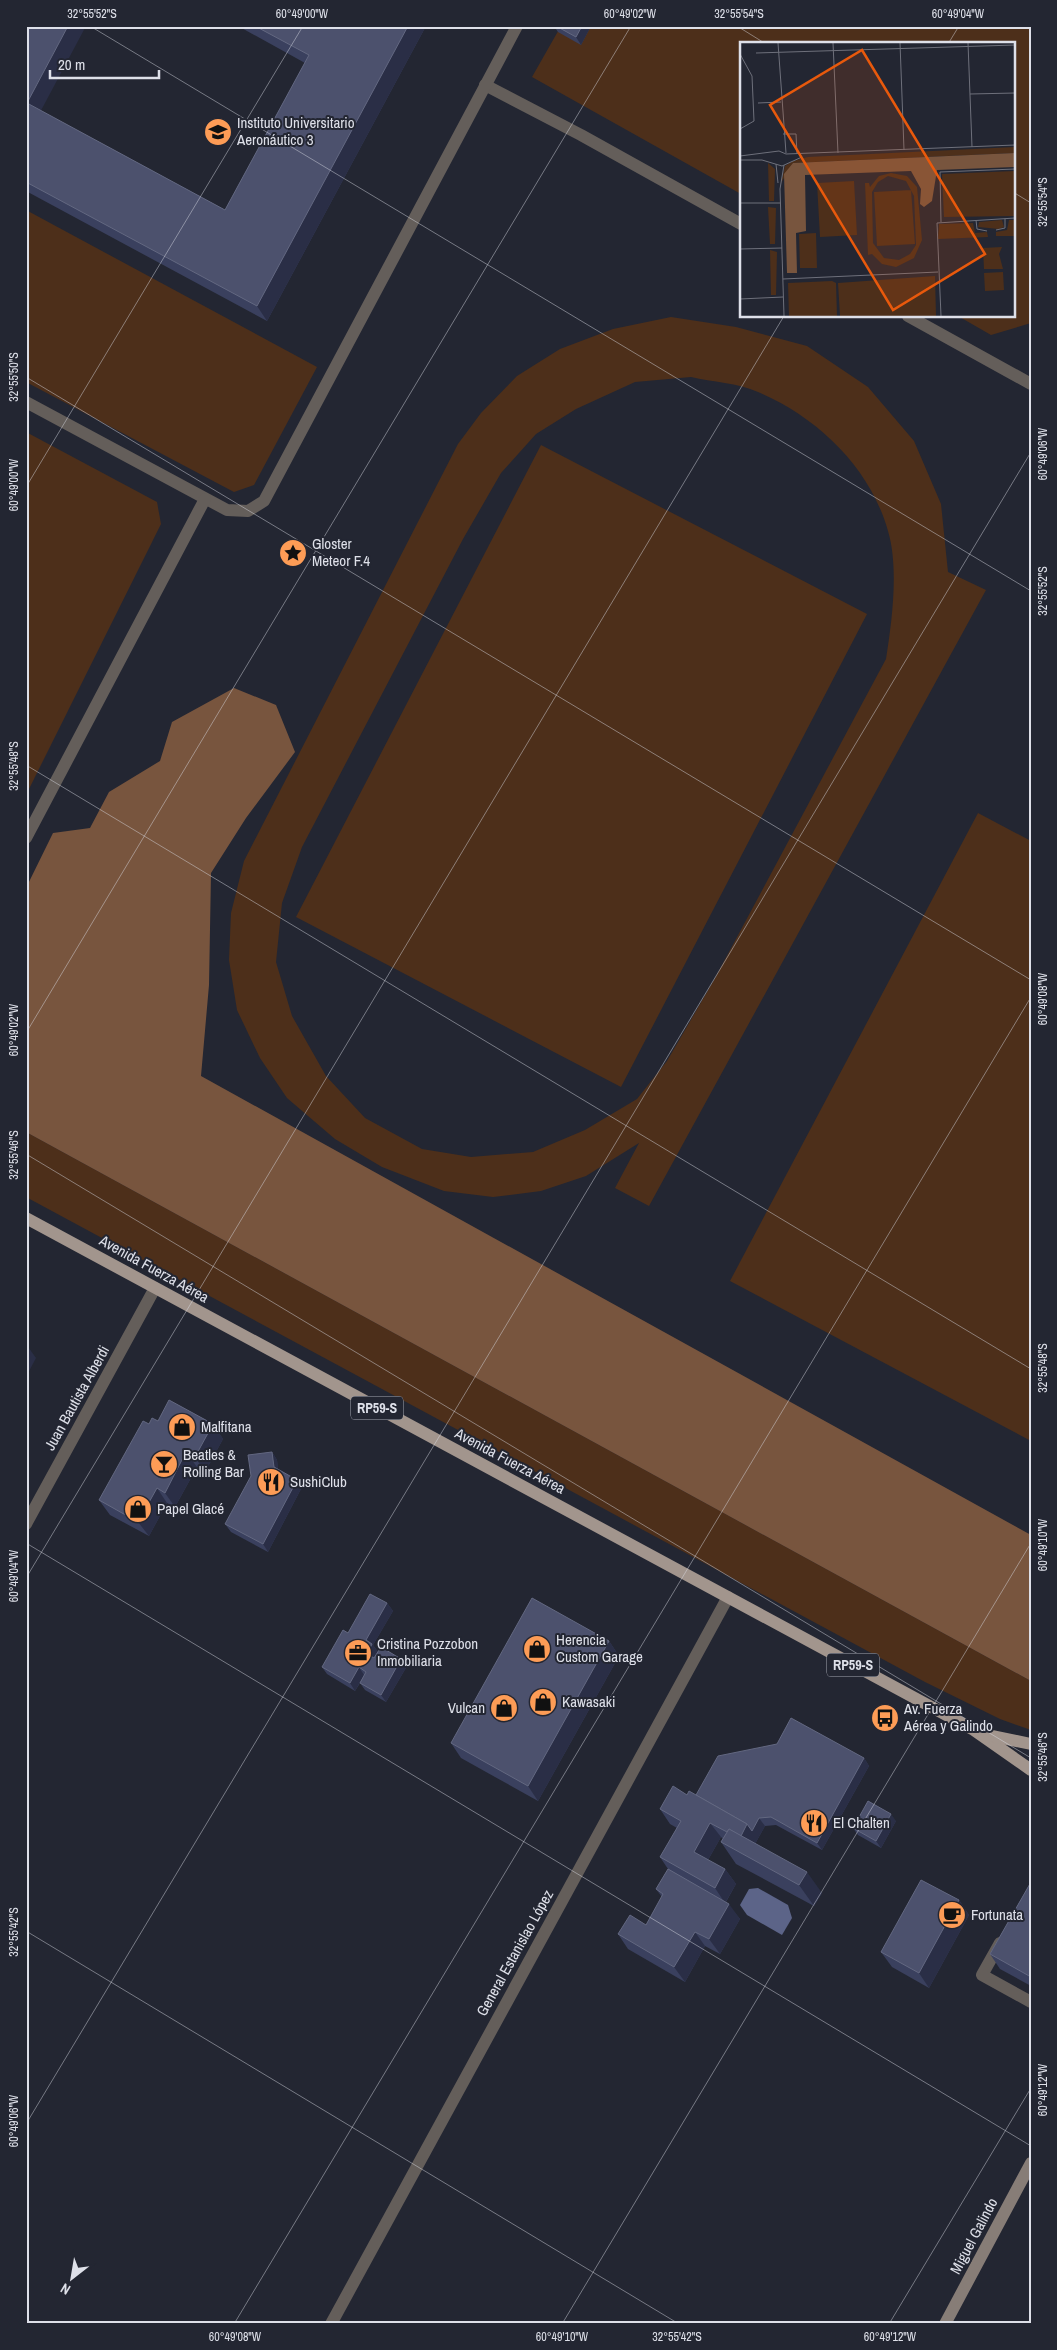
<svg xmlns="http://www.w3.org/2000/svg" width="1057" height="2350" viewBox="0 0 1057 2350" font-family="'Archivo Narrow',sans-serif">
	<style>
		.green { fill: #4d2f1a; fill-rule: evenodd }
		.forest { fill: #78553e }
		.water { fill: #5c6488 }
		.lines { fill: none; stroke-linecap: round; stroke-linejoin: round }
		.service { stroke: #645e5a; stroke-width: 12 }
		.minor { stroke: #645e5a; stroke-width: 12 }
		.secondary { stroke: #877d77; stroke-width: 12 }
		.primary { stroke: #a2958d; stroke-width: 12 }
		.wall { fill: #3a405e }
		.shaded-wall { fill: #2a2e46 }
		.building { fill: #4c516d; stroke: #636881 }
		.ticks { fill: none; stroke: #dee0e9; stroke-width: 1; stroke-opacity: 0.45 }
		.labels { text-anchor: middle; stroke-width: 4; stroke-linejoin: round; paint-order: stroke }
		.shield { fill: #232632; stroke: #a6a8b2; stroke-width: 1 }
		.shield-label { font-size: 14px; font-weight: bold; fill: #dee0e9 }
		.poi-label { font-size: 15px; fill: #dee0e9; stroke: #232632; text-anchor: start }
		.street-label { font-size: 15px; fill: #dee0e9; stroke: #232632 }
		.inset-road { fill: none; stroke: #6e707b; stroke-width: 1 }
		.view { fill: #e8590c; fill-opacity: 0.15; stroke: #e8590c; stroke-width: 2.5 }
		.inset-edge { fill: none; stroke: #dee0e9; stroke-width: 2.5 }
		.neatline { fill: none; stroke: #dee0e9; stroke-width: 2 }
		.ticks-label { font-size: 12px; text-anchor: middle; fill: #dee0e9 }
	</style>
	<rect width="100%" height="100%" fill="#232632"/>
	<!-- green -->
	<g class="green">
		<polygon points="561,26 1031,26 1031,323 991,335 958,316 1013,316 1013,44 741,44 741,194 532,77"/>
		<polygon points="26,210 317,367 254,485 234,492 26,382"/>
		<path d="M671,317L736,327L807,346L868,387L914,441L941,504L948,572L986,590L649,1206L615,1188L639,1143L586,1176L541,1191L493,1197L444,1191L382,1167L335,1139L287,1098L260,1058L237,1010L229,960L231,913L244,861L458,444L481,413L517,376L560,349L613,329ZM691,377C712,382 738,383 758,392C817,417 870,467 888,531C899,568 892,621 886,659L714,980L667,1061L637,1099L585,1130L533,1152L471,1157L422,1149L365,1118L326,1076L292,1016L276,962L282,903L302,847L463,539L501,473L536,434L576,409L635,382Z"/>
		<polygon points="26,432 157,502 161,524 26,795"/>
		<polygon points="541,445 867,614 621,1087 296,917"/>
		<polygon points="978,813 1031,841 1031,1441 730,1281"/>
		<polygon points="26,1132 1031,1681 1031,1730 1000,1719 925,1682 26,1197"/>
	</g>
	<!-- forest -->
	<polygon class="forest" points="234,688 276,705 295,752 246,818 211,873 209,985 201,1076 1031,1535 1031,1681 26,1132 26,888 53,833 90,828 109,792 160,761 172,722"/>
	<!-- water -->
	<polygon class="water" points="758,1888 788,1905 792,1918 782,1935 747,1915 740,1905 749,1889"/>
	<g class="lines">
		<!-- service -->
		<g class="service">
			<polyline points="485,85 581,135 741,224"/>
			<polyline points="908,316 1031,384"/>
			<polyline points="26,402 227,510 248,511 264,501 517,26"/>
			<polyline points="26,838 205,499"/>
			<polyline points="1000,1943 982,1975 1031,2002"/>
		</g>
		<!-- minor -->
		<g class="minor">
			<polyline points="26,1524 155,1288"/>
			<polyline points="331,2324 728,1597"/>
		</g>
		<!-- secondary -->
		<polyline class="secondary" points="945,2324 1031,2163"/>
		<!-- primary -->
		<g class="primary">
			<polyline points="26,1218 974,1730 1031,1770"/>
			<polyline points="983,1734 1031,1744"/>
		</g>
	</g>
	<!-- wall -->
	<g class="wall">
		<polygon points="26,26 41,111 225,210 305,63 238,26 426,26 267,321 26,191"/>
		<polygon points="554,26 591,26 581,45 558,32"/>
		<polygon points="158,1421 213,1424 223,1439 205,1472 197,1467 175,1507 167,1503 149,1536 110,1515 99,1500 149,1424"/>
		<polygon points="272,1452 277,1460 278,1470 297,1480 302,1487 268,1552 231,1532 225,1524"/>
		<polygon points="387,1603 393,1611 373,1645 378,1652 407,1666 386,1702 365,1690 360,1683 355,1691 327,1674 322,1667 348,1633"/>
		<polygon points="609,1641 619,1656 538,1801 461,1758 451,1743"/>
		<polygon points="864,1758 869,1766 822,1850 776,1825 765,1826 755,1844 822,1893 814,1906 736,1864 721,1842 723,1839 721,1837 708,1860 725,1869 736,1884 726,1902 740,1919 720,1954 705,1946 685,1982 628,1949 618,1934 646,1925 662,1897 656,1889 668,1869 660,1857 677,1828 670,1824 660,1809 687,1795 696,1795"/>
		<polygon points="896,1821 881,1848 858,1835 853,1828"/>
		<polygon points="1031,1882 1031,1986 1000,1969 990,1954"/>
		<polygon points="959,1900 969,1915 929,1988 892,1967 881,1952"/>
	</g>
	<!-- shaded-wall -->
	<g class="shaded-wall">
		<polygon points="68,26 86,26 37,118 27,103"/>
		<polygon points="408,26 426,26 267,321 257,306"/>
		<polygon points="582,26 591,26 581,45 576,37"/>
		<polygon points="26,1344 36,1358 26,1377"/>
		<polygon points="213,1424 223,1439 205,1472 195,1457"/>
		<polygon points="186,1452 197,1467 175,1507 165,1493"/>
		<polygon points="272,1452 277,1460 279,1475 274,1467"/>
		<polygon points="297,1480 302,1487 268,1552 263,1544"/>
		<polygon points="157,1488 167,1503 149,1536 138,1522"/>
		<polygon points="387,1603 393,1611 373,1645 378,1652 372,1662 367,1654 366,1640"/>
		<polygon points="609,1641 619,1656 538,1801 528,1786"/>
		<polygon points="401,1659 407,1666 386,1702 381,1695"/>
		<polygon points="359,1667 364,1675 355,1691 350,1683"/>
		<polygon points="864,1758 869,1766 822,1850 817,1843"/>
		<polygon points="891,1814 896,1821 881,1848 876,1841"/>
		<polygon points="759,1818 765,1826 750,1853 739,1839 747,1824"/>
		<polygon points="710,1823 721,1837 704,1867 694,1852"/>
		<polygon points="725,1869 736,1884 725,1903 715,1888"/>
		<polygon points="807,1872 822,1893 814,1906 799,1885"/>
		<polygon points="959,1900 969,1915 929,1988 919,1973"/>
		<polygon points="729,1904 740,1919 720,1954 709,1939"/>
		<polygon points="695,1932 705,1946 685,1982 674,1967"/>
	</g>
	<!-- building -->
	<g class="building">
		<polygon points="26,26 68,26 27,103 225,210 309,55 255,26 408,26 257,306 26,182"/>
		<polygon points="556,26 582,26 576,37"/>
		<polygon points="169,1400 213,1424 195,1457 186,1452 165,1493 157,1488 138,1522 99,1500 143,1421 149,1424 152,1418 158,1421"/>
		<polygon points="272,1452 274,1467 297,1480 263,1544 225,1524 251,1476 248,1455"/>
		<polygon points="370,1594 387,1603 366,1640 372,1644 367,1654 374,1658 381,1647 401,1659 381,1695 360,1683 366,1672 359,1667 350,1683 322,1667 343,1630 348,1633"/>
		<polygon points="532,1598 609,1641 528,1786 451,1743"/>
		<polygon points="791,1718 864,1758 817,1843 771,1817 759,1818 752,1831 747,1824 696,1795 718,1756 777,1744"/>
		<polygon points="673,1786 687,1795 689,1791 747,1824 741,1836 729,1829 727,1832 710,1823 694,1852 725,1869 715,1888 660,1857 681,1821 660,1809"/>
		<polygon points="868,1801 891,1814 876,1841 853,1828"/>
		<polygon points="729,1829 807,1872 799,1885 721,1842"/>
		<polygon points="668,1869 729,1904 709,1939 695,1932 674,1967 618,1934 630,1915 646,1925 663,1894 656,1889"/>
		<polygon points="921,1880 959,1900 919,1973 881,1952"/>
		<polygon points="1031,1882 1031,1977 990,1954"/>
	</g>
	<!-- ticks -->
	<path class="ticks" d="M90,26L1031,591M737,26L766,44M948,44L959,26M1013,192L1031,203M26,377L1031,980M26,487L303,26M26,765L1031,1369M26,1033L631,26M26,1154L1031,1758M26,1543L1031,2146M26,1578L784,316M26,1931L679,2324M26,2124L1031,452M26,2320L32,2324M234,2324L1031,997M562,2324L1031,1543M889,2324L1031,2088"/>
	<!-- icons -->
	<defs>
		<g id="university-disc" transform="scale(1.4375)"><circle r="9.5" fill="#fd9c56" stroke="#232632"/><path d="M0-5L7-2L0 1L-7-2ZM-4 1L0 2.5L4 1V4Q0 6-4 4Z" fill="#111"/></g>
		<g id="sight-disc" transform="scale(1.4375)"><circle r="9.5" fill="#fd9c56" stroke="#232632"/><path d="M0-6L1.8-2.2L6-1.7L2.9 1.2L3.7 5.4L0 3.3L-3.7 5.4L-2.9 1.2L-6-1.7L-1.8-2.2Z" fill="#111"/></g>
		<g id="shop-disc" transform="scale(1.4375)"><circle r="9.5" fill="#fd9c56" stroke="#232632"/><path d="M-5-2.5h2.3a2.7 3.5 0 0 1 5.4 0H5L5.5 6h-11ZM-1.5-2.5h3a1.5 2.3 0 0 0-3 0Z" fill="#111"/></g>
		<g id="bar-disc" transform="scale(1.4375)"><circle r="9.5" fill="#fd9c56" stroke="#232632"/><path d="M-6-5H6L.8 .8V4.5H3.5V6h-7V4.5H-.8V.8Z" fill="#111"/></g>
		<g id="restaurant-disc" transform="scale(1.4375)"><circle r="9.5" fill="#fd9c56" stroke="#232632"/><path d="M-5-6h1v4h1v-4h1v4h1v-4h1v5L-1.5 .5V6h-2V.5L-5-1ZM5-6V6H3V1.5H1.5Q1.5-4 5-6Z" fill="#111"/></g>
		<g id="office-disc" transform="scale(1.4375)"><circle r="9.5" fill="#fd9c56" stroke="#232632"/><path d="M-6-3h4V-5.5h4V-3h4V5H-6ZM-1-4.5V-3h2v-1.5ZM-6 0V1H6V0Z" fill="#111"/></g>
		<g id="bus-disc" transform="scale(1.4375)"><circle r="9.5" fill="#fd9c56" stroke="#232632"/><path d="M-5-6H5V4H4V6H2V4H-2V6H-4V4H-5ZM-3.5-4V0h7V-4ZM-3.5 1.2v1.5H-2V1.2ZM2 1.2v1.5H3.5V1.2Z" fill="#111"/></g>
		<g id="cafe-disc" transform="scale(1.4375)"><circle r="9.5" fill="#fd9c56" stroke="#232632"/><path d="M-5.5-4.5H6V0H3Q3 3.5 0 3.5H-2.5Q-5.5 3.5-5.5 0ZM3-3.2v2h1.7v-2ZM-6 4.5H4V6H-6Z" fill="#111"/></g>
	</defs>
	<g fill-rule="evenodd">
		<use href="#university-disc" x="218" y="132"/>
		<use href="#sight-disc" x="293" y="553"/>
		<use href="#shop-disc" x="182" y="1427"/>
		<use href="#bar-disc" x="164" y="1464"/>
		<use href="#restaurant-disc" x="271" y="1482"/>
		<use href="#shop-disc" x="138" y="1509"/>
		<use href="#shop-disc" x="537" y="1649"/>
		<use href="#office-disc" x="358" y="1653"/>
		<use href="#shop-disc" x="543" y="1702"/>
		<use href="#shop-disc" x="504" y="1708"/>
		<use href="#bus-disc" x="885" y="1718"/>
		<use href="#restaurant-disc" x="814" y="1823"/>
		<use href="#cafe-disc" x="952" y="1915"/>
	</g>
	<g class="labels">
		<!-- shield labels -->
		<g class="shield">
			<rect x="351" y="1396.5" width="52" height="23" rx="4"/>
			<rect x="827" y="1653.5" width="52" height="23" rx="4"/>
		</g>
		<g class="shield-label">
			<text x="377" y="1413">RP59-S</text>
			<text x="853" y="1670">RP59-S</text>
		</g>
		<!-- poi labels -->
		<g class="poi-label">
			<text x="237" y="128">Instituto Universitario<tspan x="237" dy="17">Aeronáutico 3</tspan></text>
			<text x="312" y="549">Gloster<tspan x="312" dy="17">Meteor F.4</tspan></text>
			<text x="201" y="1432">Malfitana</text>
			<text x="183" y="1460">Beatles &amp;<tspan x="183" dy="17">Rolling Bar</tspan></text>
			<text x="290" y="1487">SushiClub</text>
			<text x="157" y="1514">Papel Glacé</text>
			<text x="556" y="1645">Herencia<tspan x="556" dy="17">Custom Garage</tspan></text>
			<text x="377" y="1649">Cristina Pozzobon<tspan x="377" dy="17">Inmobiliaria</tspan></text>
			<text x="562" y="1707">Kawasaki</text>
			<text x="485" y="1713" text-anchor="end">Vulcan</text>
			<text x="904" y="1714">Av. Fuerza<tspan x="904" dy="17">Aérea y Galindo</tspan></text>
			<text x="833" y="1828">El Chalten</text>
			<text x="971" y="1920">Fortunata</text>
		</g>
		<!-- street labels -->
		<g class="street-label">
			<text transform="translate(154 1269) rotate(29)" y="5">Avenida Fuerza Aérea</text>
			<text transform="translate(77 1398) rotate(-61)" y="5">Juan Bautista Alberdi</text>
			<text transform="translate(510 1461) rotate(28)" y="5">Avenida Fuerza Aérea</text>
			<text transform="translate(515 1953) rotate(-61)" y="5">General Estanislao López</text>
			<text transform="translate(974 2236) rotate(-62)" y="5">Miguel Galindo</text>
		</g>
	</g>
	<!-- overview -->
	<g transform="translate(740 42)">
		<rect width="275" height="275" fill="#232632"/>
		<path d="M275,105V111L53,121L41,141L45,124L53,119L68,115ZM28,121L35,127L34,159H29ZM275,129V174L204,175L202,132ZM151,131L167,134L177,145L182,198L174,216L156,225L142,222L132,212L128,213L125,141H129L130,145L139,134ZM148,134L166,139L174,154L176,203L170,212L159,218L144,216L133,201L132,150L138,140ZM114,139L117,193L80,195L77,141ZM171,148L175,202L137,204L134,150ZM28,165L36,166L35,202H30ZM262,178L264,185L259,187L238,185L239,180ZM269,178H275V194H256V190L267,188ZM233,181L235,191L247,190L248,195L198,197L199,182ZM76,191L77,226H60L59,192ZM262,205L259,212L263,227H244L243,206ZM30,208L37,210L36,253H31ZM263,230L264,248L245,249L244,231ZM195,234L196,274H100L98,241ZM92,239L96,241L97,274H49L48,241Z" fill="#4d2f1a" fill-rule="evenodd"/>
		<path d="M275,111V125L197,128L192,159L184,165L180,162L181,147L171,129L65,133L66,189L56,191L57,231H47L44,132L53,121Z" fill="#78553e"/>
		<path class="inset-road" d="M38,1L46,111M93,1L98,111M160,1L164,108M228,1L232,105M16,11L275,3M0,12L12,34L14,79L0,87M230,52L275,51M18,61L41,60M43,92H56L57,112M46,112L275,103M0,114L39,109L46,112M0,118H22L42,124L62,115M36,122L38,141M0,161H41M236,178L237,187L247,189M201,180L200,130L275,127M256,188L265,186V177M0,207L42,206M43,237L198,230M0,257L43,255M44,274L40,147L44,123M201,274L197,181L275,176"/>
		<path class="view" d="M122,8L245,212L153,268L30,63Z"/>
		<rect width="275" height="275" class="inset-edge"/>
	</g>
	<!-- border -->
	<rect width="1057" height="2350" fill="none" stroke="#232632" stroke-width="55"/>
	<!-- north arrow -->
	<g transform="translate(72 2278) rotate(211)" stroke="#232632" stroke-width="4" paint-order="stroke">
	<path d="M0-4L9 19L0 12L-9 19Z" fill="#dee0e9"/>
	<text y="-8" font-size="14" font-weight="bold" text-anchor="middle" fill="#dee0e9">N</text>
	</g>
	<!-- scale -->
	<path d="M50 70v8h109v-8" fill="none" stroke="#dee0e9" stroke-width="2.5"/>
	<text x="58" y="70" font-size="15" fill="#dee0e9" stroke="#232632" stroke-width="4" paint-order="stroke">20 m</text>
	<rect x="28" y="28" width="1002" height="2294" class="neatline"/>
	<g class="ticks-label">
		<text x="92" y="18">32°55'52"S</text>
		<text x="302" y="18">60°49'00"W</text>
		<text x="630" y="18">60°49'02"W</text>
		<text x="739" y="18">32°55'54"S</text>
		<text x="958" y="18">60°49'04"W</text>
		<text transform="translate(1043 202) rotate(-90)" y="4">32°55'54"S</text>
		<text transform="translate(14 377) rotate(-90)" y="4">32°55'50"S</text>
		<text transform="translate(1043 454) rotate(-90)" y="4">60°49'06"W</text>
		<text transform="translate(14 485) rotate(-90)" y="4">60°49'00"W</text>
		<text transform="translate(1043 591) rotate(-90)" y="4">32°55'52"S</text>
		<text transform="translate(14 766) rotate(-90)" y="4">32°55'48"S</text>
		<text transform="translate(1043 999) rotate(-90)" y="4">60°49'08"W</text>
		<text transform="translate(14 1030) rotate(-90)" y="4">60°49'02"W</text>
		<text transform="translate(14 1155) rotate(-90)" y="4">32°55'46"S</text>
		<text transform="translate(1043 1368) rotate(-90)" y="4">32°55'48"S</text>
		<text transform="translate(1043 1545) rotate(-90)" y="4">60°49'10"W</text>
		<text transform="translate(14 1576) rotate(-90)" y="4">60°49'04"W</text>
		<text transform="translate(1043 1757) rotate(-90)" y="4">32°55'46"S</text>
		<text transform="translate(14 1932) rotate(-90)" y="4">32°55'42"S</text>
		<text transform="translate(1043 2090) rotate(-90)" y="4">60°49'12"W</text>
		<text transform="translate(14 2121) rotate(-90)" y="4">60°49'06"W</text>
		<text x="235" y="2341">60°49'08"W</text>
		<text x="562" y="2341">60°49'10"W</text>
		<text x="677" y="2341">32°55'42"S</text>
		<text x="890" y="2341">60°49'12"W</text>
	</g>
</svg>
